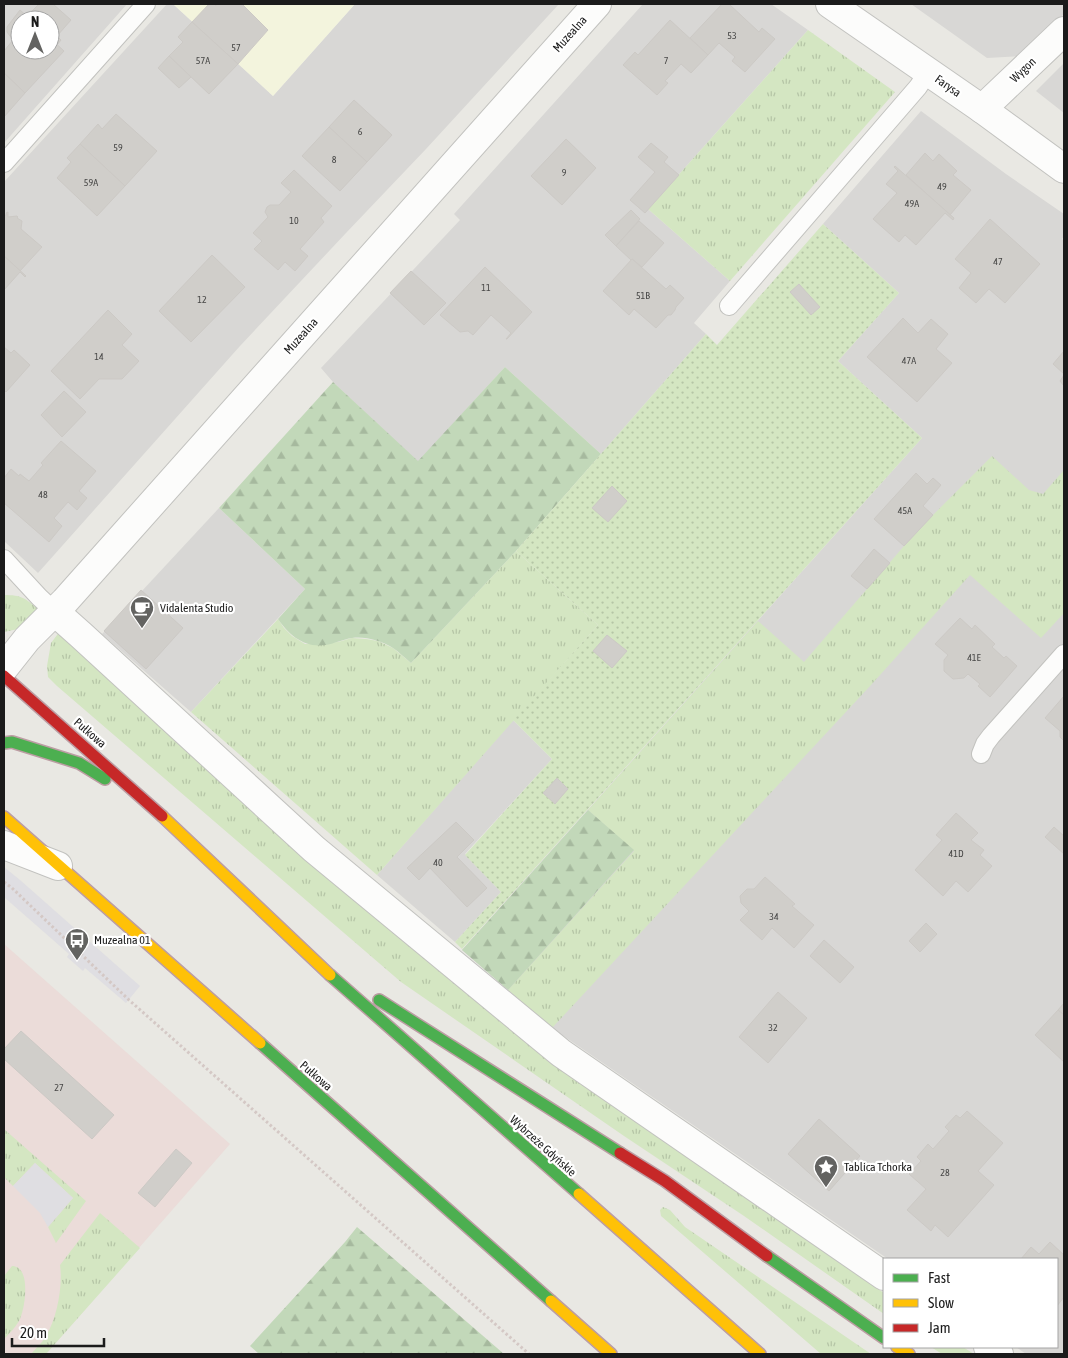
<svg xmlns="http://www.w3.org/2000/svg" width="1068" height="1358" viewBox="0 0 1068 1358" font-family="'Asap Condensed',sans-serif">
	<style>
		.residential { fill: #d8d7d5; fill-rule: evenodd }
		.commercial { fill: #ebdcd9 }
		.education { fill: #f3f4dd }
		.grass { fill: url(#grass-tufts) }
		.forest { fill: url(#forest-firs) }
		.garden { fill: url(#garden-dots) }
		.plaza { fill: #dfdee2 }
		.building { fill: #d0ceca; stroke: #ccc9c5 }
		.lines { fill: none; stroke-linecap: round; stroke-linejoin: round }
		.lane-casing { stroke: #c2c2bf; stroke-width: 20 }
		.street-casing { stroke: #c2c2bf; stroke-width: 30 }
		.fast-casing { stroke: #bc9da3; stroke-width: 14 }
		.slow-casing { stroke: #bc9da3; stroke-width: 14 }
		.jam-casing { stroke: #bc9da3; stroke-width: 14 }
		.path { stroke: #d4c8c5; stroke-width: 3; stroke-dasharray: 2.5 2.5; stroke-linecap: butt }
		.lane { stroke: #fcfcfb; stroke-width: 18 }
		.street { stroke: #fcfcfb; stroke-width: 28 }
		.fast { stroke: #4caf50; stroke-width: 11 }
		.slow { stroke: #ffc107; stroke-width: 11 }
		.jam { stroke: #c62828; stroke-width: 11 }
		.labels { text-anchor: middle; stroke-width: 4.5; stroke-linejoin: round; paint-order: stroke }
		.number-label { font-size: 10px; fill: #484847 }
		.street-label { font-size: 12px; fill: #1b1b1b; stroke: #fff }
		.poi-label { font-size: 12px; fill: #1b1b1b; stroke: #fff; text-anchor: start }
	</style>
	<defs>
		<pattern id="grass-tufts" width="24" height="20" patternUnits="userSpaceOnUse" patternTransform="scale(1.25)"><rect width="24" height="20" fill="#d4e6c2"/><path d="M3 7l-1-3M5 7V3M7 7l1-3M15 17l-1-3M17 17v-4M19 17l1-3" fill="none" stroke="#b5c5a6"/></pattern>
		<pattern id="forest-firs" width="22" height="20" patternUnits="userSpaceOnUse" patternTransform="scale(1.25)"><rect width="22" height="20" fill="#c2d8b9"/><path d="M5 1l3.5 6h-7zM16 11l3.5 6h-7z" fill="#a6b99e"/></pattern>
		<pattern id="garden-dots" width="8" height="8" patternUnits="userSpaceOnUse" patternTransform="scale(1.25)"><rect width="8" height="8" fill="#d4e6c2"/><path d="M2 2h.1M6 6h.1" fill="none" stroke="#b5c5a6" stroke-width="1.8" stroke-linecap="round"/></pattern>
	</defs>
	<rect width="100%" height="100%" fill="#e9e8e3"/>
	<!-- residential -->
	<g class="residential">
		<path d="M4,4H127L4,143ZM20,20H50V50H20Z"/>
		<polygon points="167,4 173,4 273,96 355,4 559,4 426,149 346,233 240,346 38,573 4,541 4,182"/>
		<polygon points="643,4 771,4 808,30 648,209 730,281 694,323 706,334 601,454 505,367 418,462 333,382 321,368 460,220 454,214"/>
		<polygon points="911,4 1064,4 1064,14 1021,56 987,58"/>
		<polygon points="1064,63 1064,113 1036,91"/>
		<polygon points="921,111 1006,174 1064,214 1064,236 1062,239 1064,241 1064,1354 1026,1354 1016,1347 1057,1347 1057,1259 888,1259 552,1028 462,950 922,438 838,361 899,293 823,224"/>
		<polygon points="219,508 305,589 191,712 102,634"/>
		<polygon points="513,720 552,759 465,854 501,892 455,942 377,875"/>
	</g>
	<!-- commercial -->
	<polygon class="commercial" points="4,944 230,1144 46,1354 4,1354"/>
	<!-- education -->
	<polygon class="education" points="173,4 355,4 273,96"/>
	<!-- grass -->
	<g class="grass">
		<polygon points="808,30 895,92 730,281 648,209"/>
		<polygon points="992,456 1029,490 1043,494 1064,470 1064,613 1041,638 970,575 871,685 552,1028 508,990 634,851 588,810 758,621 804,662 904,546 933,515"/>
		<polygon points="516,551 598,625 377,875 191,712 278,619 284,628 292,636 305,644 338,642 352,638 366,639 378,641 393,648 411,663"/>
		<path d="M4,595C22,595 25,598 38,609L18,629L4,632Z"/>
		<polygon points="60,631 490,1012 578,1081 884,1293 884,1314 744,1216 624,1136 401,982 57,686 48,677 47,666 51,643"/>
		<polygon points="4,1129 86,1201 56,1243 48,1227 73,1198 35,1163 13,1186 4,1177"/>
		<polygon points="663,1207 670,1210 685,1227 871,1354 821,1354 661,1216 660,1210"/>
		<path d="M100,1213L140,1248L46,1354H31C36,1348 42,1343 46,1336C57,1318 63,1286 60,1265Z"/>
		<path d="M12,1266C32,1266 25,1310 19,1321C15,1328 9,1334 4,1339V1276Z"/>
		<polygon points="931,1347 963,1347 974,1354 942,1354"/>
	</g>
	<!-- forest -->
	<g class="forest">
		<path d="M505,367L601,454L516,551L411,663C405,658 399,652 393,648C382,641 365,636 352,638C343,639 334,644 325,645C304,648 289,635 278,619L305,589L219,508L333,382L418,461Z"/>
		<polygon points="588,810 634,850 508,990 462,950"/>
		<polygon points="357,1227 504,1354 259,1354 250,1346 345,1242"/>
	</g>
	<!-- garden -->
	<polygon class="garden" points="823,224 899,293 838,361 922,438 462,949 455,942 501,892 465,855 552,759 513,720 598,625 516,551 706,334 717,345"/>
	<!-- plaza -->
	<g class="plaza">
		<polygon points="4,867 20,880 140,986 126,1003 85,968 83,971 67,957 69,954 4,897"/>
		<polygon points="35,1163 73,1198 48,1227 40,1213 13,1186"/>
	</g>
	<!-- building -->
	<g class="building">
		<polygon points="39,4 53,4 71,20 57,36 61,40 57,45 50,38 50,20 31,20 27,16"/>
		<polygon points="209,4 214,4 216,6 217,4 242,4 268,30 238,64 192,22"/>
		<polygon points="722,4 729,4 759,32 762,28 775,39 745,72 732,61 735,57 719,43 708,55 690,38"/>
		<polygon points="20,10 31,20 20,20 20,50 50,50 50,38 64,51 25,93 4,73 4,51 13,40 7,32 7,27"/>
		<polygon points="670,20 708,55 691,73 681,64 665,81 668,83 657,95 623,65 635,52 638,55"/>
		<polygon points="192,22 238,64 209,94 169,56 183,42 178,37"/>
		<polygon points="169,56 191,77 179,88 158,68"/>
		<polygon points="4,73 25,93 4,117"/>
		<polygon points="354,100 392,135 367,162 329,127"/>
		<polygon points="116,114 157,151 125,186 80,144 98,124 102,129"/>
		<polygon points="329,127 367,162 340,191 302,156"/>
		<polygon points="566,139 596,168 562,205 531,176"/>
		<polygon points="651,143 668,157 664,162 679,175 645,213 630,200 655,172 638,157"/>
		<polygon points="80,144 125,186 97,216 57,178 71,162 67,158"/>
		<polygon points="925,153 933,161 939,154 957,171 953,175 971,190 950,215 906,175"/>
		<polygon points="895,166 954,218 953,220 945,213 916,245 905,235 899,242 873,219 897,193 886,184 898,171 894,167"/>
		<polygon points="294,170 332,206 321,218 324,222 300,249 308,256 295,271 285,262 278,270 254,249 262,241 253,233 268,217 265,212 267,207 270,205 279,205 291,192 281,183"/>
		<polygon points="631,210 640,219 616,246 605,235"/>
		<polygon points="8,212 8,217 17,216 18,217 17,218 22,221 21,229 42,247 20,271 4,256 4,215 7,215 6,213"/>
		<polygon points="990,219 1040,264 1005,303 989,289 976,303 959,288 971,273 955,259"/>
		<polygon points="639,221 664,243 642,267 632,259 631,260 616,246"/>
		<polygon points="212,255 245,287 191,342 159,311"/>
		<polygon points="4,256 26,276 25,277 20,272 4,290"/>
		<polygon points="632,259 666,289 670,285 684,298 676,307 675,310 671,315 668,315 656,328 634,309 629,315 603,291"/>
		<polygon points="485,267 532,312 507,339 506,339 511,333 491,315 473,335 468,331 460,332 440,315"/>
		<polygon points="411,271 446,303 424,325 390,293"/>
		<polygon points="799,284 820,307 811,315 790,292"/>
		<polygon points="108,310 132,334 122,345 139,361 122,379 99,379 80,399 51,371"/>
		<polygon points="903,318 918,333 931,319 948,334 936,349 952,363 917,402 867,357"/>
		<polygon points="4,347 11,353 14,350 30,365 6,392 4,390"/>
		<polygon points="1064,351 1064,374 1053,364"/>
		<polygon points="1064,375 1064,386 1060,381"/>
		<polygon points="64,391 86,412 62,437 41,415"/>
		<polygon points="61,441 96,471 79,491 87,498 77,510 68,502 54,518 62,526 49,542 4,503 4,478 11,469 19,476 20,474 29,481 43,465 41,463"/>
		<polygon points="916,473 927,484 933,478 941,485 923,506 933,515 904,546 874,519"/>
		<polygon points="612,486 627,501 608,522 592,508"/>
		<polygon points="874,549 890,563 867,589 851,576"/>
		<polygon points="141,590 183,628 146,669 104,631"/>
		<polygon points="960,618 972,629 975,625 995,644 992,647 1004,658 1006,656 1017,666 990,697 978,686 980,684 968,674 964,678 953,679 944,671 944,660 948,655 935,644"/>
		<polygon points="607,635 627,651 612,668 593,651"/>
		<polygon points="1064,696 1064,741 1060,737 1060,731 1045,718"/>
		<polygon points="557,778 568,789 555,804 543,793"/>
		<polygon points="956,813 978,833 971,840 984,850 980,855 992,866 968,892 956,881 943,896 915,870 942,840 936,835"/>
		<polygon points="456,822 474,840 457,857 487,888 467,907 430,868 419,880 407,868"/>
		<polygon points="1054,827 1064,836 1064,854 1045,837"/>
		<polygon points="765,877 795,904 792,906 814,925 794,948 772,928 762,940 740,920 749,911 741,903 740,896 747,889 754,889"/>
		<polygon points="926,923 937,934 920,952 909,941"/>
		<polygon points="824,940 854,967 840,983 810,956"/>
		<polygon points="778,992 807,1018 768,1063 739,1037"/>
		<polygon points="1064,1003 1064,1015 1058,1010"/>
		<polygon points="1058,1010 1064,1015 1064,1062 1035,1035"/>
		<polygon points="21,1031 114,1115 92,1139 4,1059 4,1049"/>
		<polygon points="967,1111 1003,1143 978,1171 994,1185 948,1237 935,1225 931,1231 907,1210 926,1189 909,1174 921,1161 917,1157 928,1144 933,1149 949,1131 945,1127 956,1115 960,1118"/>
		<polygon points="819,1119 860,1156 829,1191 788,1154"/>
		<polygon points="176,1149 192,1163 155,1207 138,1193"/>
		<polygon points="1050,1242 1064,1255 1064,1297 1057,1306 1057,1259 1021,1259 1031,1247 1039,1254"/>
	</g>
	<g class="lines">
		<!-- lane casing -->
		<g class="lane-casing">
			<g id="lane">
				<polyline points="4,163 146,4"/>
				<polyline points="729,306 918,87 928,72"/>
				<polyline points="4,559 39,597 54,611"/>
				<polyline points="981,754 985,744 991,736 1064,654"/>
			</g>
		</g>
		<!-- street casing -->
		<g class="street-casing">
			<g id="street">
				<polyline points="830,4 982,109 1064,169"/>
				<polyline points="982,109 1064,31"/>
				<polyline points="54,611 81,635 314,849 561,1053 884,1276"/>
				<polyline points="4,668 27,639 65,601 597,4"/>
				<polyline points="4,845 58,866"/>
				<polyline points="988,1347 999,1354"/>
			</g>
		</g>
		<!-- fast casing -->
		<g class="fast-casing">
			<g id="fast">
				<polyline points="4,743 12,742 79,763 105,779"/>
				<polyline points="330,975 579,1194"/>
				<polyline points="379,1000 620,1153"/>
				<polyline points="260,1043 551,1301"/>
				<polyline points="767,1256 884,1338"/>
			</g>
		</g>
		<!-- slow casing -->
		<g class="slow-casing">
			<g id="slow">
				<polyline points="162,816 330,975"/>
				<polyline points="4,817 260,1043"/>
				<polyline points="579,1194 760,1354"/>
				<polyline points="551,1301 611,1354"/>
				<polyline points="897,1347 909,1354"/>
			</g>
		</g>
		<!-- jam casing -->
		<g class="jam-casing">
			<g id="jam">
				<polyline points="4,676 162,816"/>
				<polyline points="620,1153 665,1181 767,1256"/>
			</g>
		</g>
		<!-- path -->
		<polyline class="path" points="4,882 12,888 129,1000 529,1354"/>
		<!-- lane -->
		<use href="#lane" class="lane"/>
		<!-- street -->
		<use href="#street" class="street"/>
		<!-- fast -->
		<use href="#fast" class="fast"/>
		<!-- slow -->
		<use href="#slow" class="slow"/>
		<!-- jam -->
		<use href="#jam" class="jam"/>
	</g>
	<!-- icons -->
	<defs>
		<g id="cafe-pin" transform="scale(1.25)"><path d="M0 17L-7.5 6A9.5 9.5 0 1 1 7.5 6Z" fill="#636361" stroke="#fff"/><path d="M-5.5-4.5H6V0H3Q3 3.5 0 3.5H-2.5Q-5.5 3.5-5.5 0ZM3-3.2v2h1.7v-2ZM-6 4.5H4V6H-6Z" fill="#fff"/></g>
		<g id="bus-pin" transform="scale(1.25)"><path d="M0 17L-7.5 6A9.5 9.5 0 1 1 7.5 6Z" fill="#636361" stroke="#fff"/><path d="M-5-6H5V4H4V6H2V4H-2V6H-4V4H-5ZM-3.5-4V0h7V-4ZM-3.5 1.2v1.5H-2V1.2ZM2 1.2v1.5H3.5V1.2Z" fill="#fff"/></g>
		<g id="sight-pin" transform="scale(1.25)"><path d="M0 17L-7.5 6A9.5 9.5 0 1 1 7.5 6Z" fill="#636361" stroke="#fff"/><path d="M0-6L1.8-2.2L6-1.7L2.9 1.2L3.7 5.4L0 3.3L-3.7 5.4L-2.9 1.2L-6-1.7L-1.8-2.2Z" fill="#fff"/></g>
	</defs>
	<g fill-rule="evenodd">
		<use href="#cafe-pin" x="142" y="608"/>
		<use href="#bus-pin" x="77" y="940"/>
		<use href="#sight-pin" x="826" y="1167"/>
	</g>
	<g class="labels">
		<!-- number labels -->
		<g class="number-label">
			<text x="732" y="39">53</text>
			<text x="236" y="51">57</text>
			<text x="203" y="64">57A</text>
			<text x="666" y="64">7</text>
			<text x="360" y="135">6</text>
			<text x="118" y="151">59</text>
			<text x="334" y="163">8</text>
			<text x="564" y="176">9</text>
			<text x="91" y="186">59A</text>
			<text x="942" y="190">49</text>
			<text x="912" y="207">49A</text>
			<text x="294" y="224">10</text>
			<text x="998" y="265">47</text>
			<text x="486" y="291">11</text>
			<text x="643" y="299">51B</text>
			<text x="202" y="303">12</text>
			<text x="99" y="360">14</text>
			<text x="909" y="364">47A</text>
			<text x="43" y="498">48</text>
			<text x="905" y="514">45A</text>
			<text x="974" y="661">41E</text>
			<text x="956" y="857">41D</text>
			<text x="438" y="866">40</text>
			<text x="774" y="920">34</text>
			<text x="773" y="1031">32</text>
			<text x="59" y="1091">27</text>
			<text x="945" y="1176">28</text>
		</g>
		<!-- street labels -->
		<g class="street-label">
			<text transform="translate(570 34) rotate(-48)" y="4">Muzealna</text>
			<text transform="translate(1023 70) rotate(-44)" y="4">Wygon</text>
			<text transform="translate(948 86) rotate(35)" y="4">Farysa</text>
			<text transform="translate(301 336) rotate(-48)" y="4">Muzealna</text>
			<text transform="translate(90 733) rotate(41)" y="4">Pułkowa</text>
			<text transform="translate(316 1076) rotate(41)" y="4">Pułkowa</text>
			<text transform="translate(543 1146) rotate(42)" y="4">Wybrzeże Gdyńskie</text>
		</g>
		<!-- poi labels -->
		<g class="poi-label">
			<text x="160" y="612">Vidalenta Studio</text>
			<text x="94" y="944">Muzealna 01</text>
			<text x="844" y="1171">Tablica Tchorka</text>
		</g>
	</g>
	<!-- border -->
	<rect width="1068" height="1358" fill="none" stroke="#1b1b1b" stroke-width="10"/>
	<!-- legend -->
	<rect x="883" y="1258" width="175" height="90" fill="#ffffff" stroke="#a4a4a4"/>
	<rect x="893" y="1274" width="25" height="8" fill="#4caf50" stroke="#a4a4a4"/>
	<text x="928" y="1283" font-size="15" fill="#1b1b1b">Fast</text>
	<rect x="893" y="1299" width="25" height="8" fill="#ffc107" stroke="#a4a4a4"/>
	<text x="928" y="1308" font-size="15" fill="#1b1b1b">Slow</text>
	<rect x="893" y="1324" width="25" height="8" fill="#c62828" stroke="#a4a4a4"/>
	<text x="928" y="1333" font-size="15" fill="#1b1b1b">Jam</text>
	<!-- north arrow -->
	<g transform="translate(35 35)"><circle r="24" fill="#ffffff" stroke="#a4a4a4"/>
	<path d="M0-4L9 19L0 12L-9 19Z" fill="#636361"/>
	<text y="-8" font-size="14" font-weight="bold" text-anchor="middle" fill="#1b1b1b">N</text>
	</g>
	<!-- scale -->
	<path d="M12 1338v8h92v-8" fill="none" stroke="#1b1b1b" stroke-width="2.5"/>
	<text x="20" y="1338" font-size="15" fill="#1b1b1b" stroke="#ffffff" stroke-width="4" paint-order="stroke">20 m</text>
</svg>
